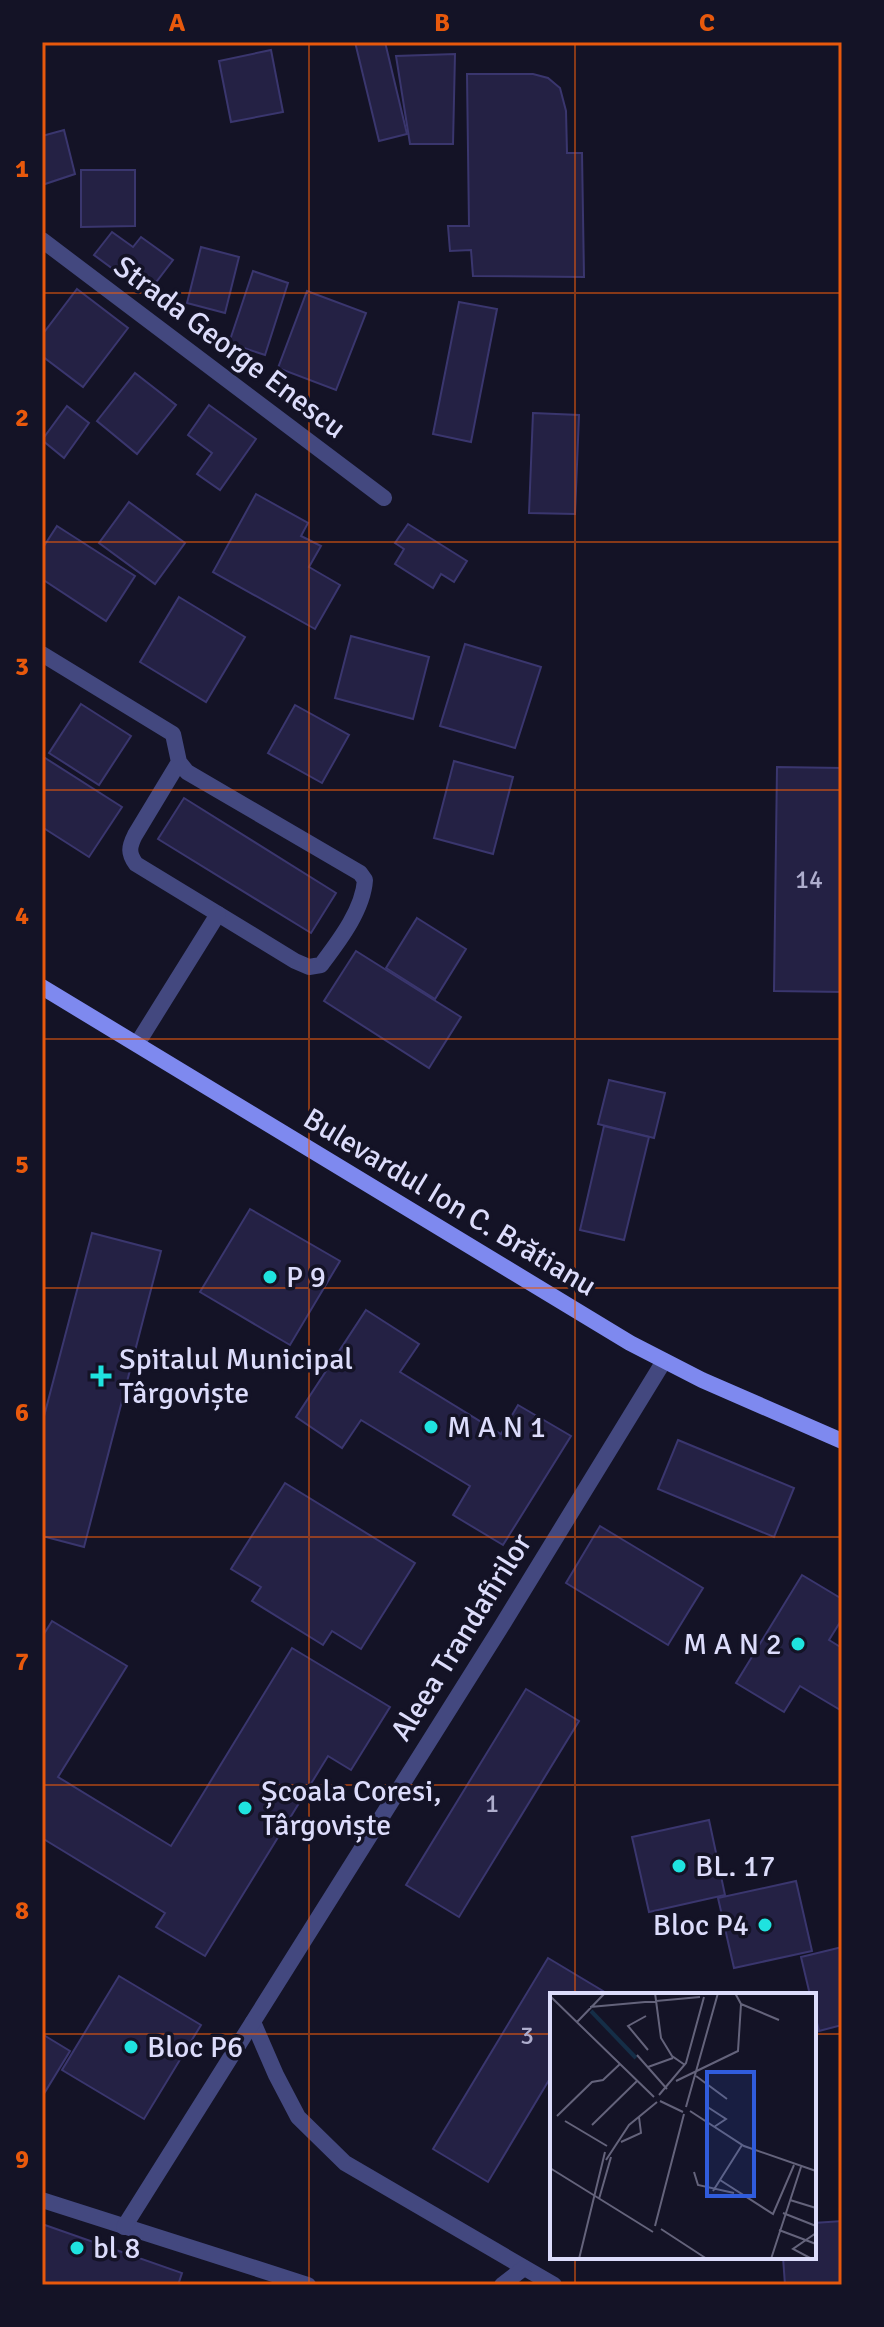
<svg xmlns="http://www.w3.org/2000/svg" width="884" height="2327" viewBox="0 0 884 2327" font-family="Signika,sans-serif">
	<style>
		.building { fill: #242144; stroke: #3a366e; stroke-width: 2 }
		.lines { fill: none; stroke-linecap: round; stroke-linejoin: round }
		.street { stroke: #43487f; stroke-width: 16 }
		.secondary { stroke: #7e89ef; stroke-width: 16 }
		.grid { fill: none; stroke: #e8590c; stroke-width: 2; stroke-opacity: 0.55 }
		.poi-dot { fill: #1fe3df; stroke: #141326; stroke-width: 3 }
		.labels { text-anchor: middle; stroke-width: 7; stroke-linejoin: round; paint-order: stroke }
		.number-label { font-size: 26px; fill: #aeadcd }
		.street-label { font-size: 30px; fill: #dcdcfb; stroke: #141326 }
		.poi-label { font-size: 30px; fill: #dcdcfb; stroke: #141326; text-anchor: start }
		.inset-river { fill: none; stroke: #152e47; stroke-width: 4 }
		.inset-road { fill: none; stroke: #64637b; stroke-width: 2 }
		.view { fill: #305cdc; fill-opacity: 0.15; stroke: #305cdc; stroke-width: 4 }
		.inset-edge { fill: none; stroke: #dcdcfb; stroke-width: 4 }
		.neatline { fill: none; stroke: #e8590c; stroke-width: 3 }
		.grid-label { font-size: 26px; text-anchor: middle; font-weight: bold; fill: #e8590c }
	</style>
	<rect width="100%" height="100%" fill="#141326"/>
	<!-- building -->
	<g class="building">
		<polygon points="355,42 385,42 407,134 379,141"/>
		<polygon points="271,50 283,112 231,122 219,61"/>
		<polygon points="455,54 453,144 410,144 396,56"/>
		<polygon points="467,74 533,74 548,78 560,88 566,111 567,153 582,153 584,277 473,276 471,250 450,251 448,226 469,226"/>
		<polygon points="64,130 75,174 42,185 42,136"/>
		<polygon points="81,170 135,170 135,226 81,227"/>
		<polygon points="112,232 133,247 141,237 173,260 147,294 94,255"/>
		<polygon points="201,247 239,257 225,313 187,303"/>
		<polygon points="253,271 288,283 265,355 229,343"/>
		<polygon points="77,289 128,328 83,387 42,356 42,335"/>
		<polygon points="307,291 366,313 336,390 278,368"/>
		<polygon points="459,302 497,309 471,442 433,434"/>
		<polygon points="135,373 176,405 137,454 97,421"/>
		<polygon points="209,405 256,439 220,490 197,474 212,453 188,435"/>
		<polygon points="67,406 89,423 64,458 42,440"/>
		<polygon points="533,413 579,415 575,514 529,513"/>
		<polygon points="256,494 308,523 301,536 321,546 309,567 340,585 315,629 213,572"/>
		<polygon points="129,502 185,543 155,584 99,543"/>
		<polygon points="408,524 467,561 454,582 441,574 433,588 395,564 404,549 395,543"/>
		<polygon points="57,526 135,576 106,621 42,579 42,549"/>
		<polygon points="179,597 245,637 206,702 140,662"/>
		<polygon points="351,636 429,657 413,719 335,698"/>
		<polygon points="465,644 541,667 515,748 440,726"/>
		<polygon points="81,704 131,736 99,785 49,753"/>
		<polygon points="295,705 349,735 322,783 268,753"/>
		<polygon points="42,756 122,807 89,857 42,827"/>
		<polygon points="454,761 513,777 493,854 434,838"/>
		<polygon points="777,767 842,768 842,992 774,991"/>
		<polygon points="184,798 336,893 311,933 158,839"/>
		<polygon points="417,918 466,949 435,999 386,968"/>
		<polygon points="356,951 461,1017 429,1068 324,1001"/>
		<polygon points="609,1080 665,1093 654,1138 598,1124"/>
		<polygon points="604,1126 649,1137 624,1240 580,1230"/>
		<polygon points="250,1209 340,1261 290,1345 200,1292"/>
		<polygon points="92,1233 161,1251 84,1547 42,1536 42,1424"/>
		<polygon points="366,1310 419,1344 400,1372 501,1434 518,1405 571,1436 503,1545 453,1515 470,1486 361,1420 342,1448 296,1417"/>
		<polygon points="678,1440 794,1488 774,1537 658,1489"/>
		<polygon points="285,1483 415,1563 361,1649 332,1631 323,1645 252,1601 261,1587 231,1569"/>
		<polygon points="600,1526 703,1588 668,1645 566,1583"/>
		<polygon points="802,1575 842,1599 842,1619 829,1640 842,1648 842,1711 800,1686 784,1712 736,1683"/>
		<polygon points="52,1621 127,1666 58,1777 171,1846 292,1648 390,1707 351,1770 328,1756 205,1956 156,1927 165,1913 42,1838 42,1637"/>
		<polygon points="526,1689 579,1721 459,1917 406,1885"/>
		<polygon points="709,1820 725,1895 649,1912 632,1837"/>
		<polygon points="796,1881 812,1951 734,1968 718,1898"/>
		<polygon points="842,1947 842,2025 819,2031 814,2010 814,1995 810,1995 801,1957"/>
		<polygon points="548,1958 603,1991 600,1995 552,1995 552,2075 488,2182 433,2149"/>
		<polygon points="119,1976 201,2025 144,2119 62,2070"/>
		<polygon points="42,2034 70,2051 42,2097"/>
		<polygon points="842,2221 842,2285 785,2285 783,2257 814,2257 814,2223"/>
		<polygon points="42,2224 182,2273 178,2285 42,2285"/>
	</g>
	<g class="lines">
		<!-- street -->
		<g class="street">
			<polyline points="42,240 384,498"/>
			<path d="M42,654L173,734L179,762L187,772L360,873L365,880C363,910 339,941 321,965L309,967L295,961L136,864C128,853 129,847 135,835L179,762"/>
			<polyline points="137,1044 218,914"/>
			<polyline points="253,2022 276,2075 298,2117 345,2163 554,2285"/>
			<polyline points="42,2200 308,2285"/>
			<polyline points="124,2227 501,1627 664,1361"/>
			<polyline points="502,2285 524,2268"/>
		</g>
		<!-- secondary -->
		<polyline class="secondary" points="42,987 630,1343 702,1380 842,1441"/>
	</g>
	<!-- grid -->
	<path class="grid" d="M309,42V2285M575,42V1995M42,293H842M42,542H842M42,790H842M42,1039H842M42,1288H842M42,1537H842M42,1785H842M42,2034H552M814,2034H842M575,2257V2285"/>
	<!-- markers -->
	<g class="poi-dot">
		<circle cx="270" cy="1277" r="8"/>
		<path d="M97 1364h8v8h8v8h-8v8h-8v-8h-8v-8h8z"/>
		<circle cx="431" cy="1427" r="8"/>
		<circle cx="798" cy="1644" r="8"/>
		<circle cx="245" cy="1808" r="8"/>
		<circle cx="679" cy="1866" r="8"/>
		<circle cx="765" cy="1925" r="8"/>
		<circle cx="131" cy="2047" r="8"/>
		<circle cx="77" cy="2248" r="8"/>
	</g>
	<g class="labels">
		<!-- number labels -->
		<g class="number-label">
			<text x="809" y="888">14</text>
			<text x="492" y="1812">1</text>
			<text x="527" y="2044">3</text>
		</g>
		<!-- street labels -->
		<g class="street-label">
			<text transform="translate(230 347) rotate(37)" y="10">Strada George Enescu</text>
			<text transform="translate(450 1202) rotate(31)" y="10">Bulevardul Ion C. Brătianu</text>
			<text transform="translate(461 1637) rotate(-58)" y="10">Aleea Trandafirilor</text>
		</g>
		<!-- poi labels -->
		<g class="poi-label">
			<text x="286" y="1287">P 9</text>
			<text x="119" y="1369">Spitalul Municipal<tspan x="119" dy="34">Târgoviște</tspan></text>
			<text x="447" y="1437">M A N 1</text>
			<text x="782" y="1654" text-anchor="end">M A N 2</text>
			<text x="261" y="1801">Școala Coresi,<tspan x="261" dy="34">Târgoviște</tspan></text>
			<text x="695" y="1876">BL. 17</text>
			<text x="749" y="1935" text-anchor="end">Bloc P4</text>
			<text x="147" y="2057">Bloc P6</text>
			<text x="93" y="2258">bl 8</text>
		</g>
	</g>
	<!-- overview -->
	<g transform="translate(550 1993)">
		<rect width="266" height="266" fill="#141326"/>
		<path class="inset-river" d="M41,18L86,65"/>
		<path class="inset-road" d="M105,0L111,45L122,63L135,72M0,3L104,104M191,11L229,27M40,14L150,4M96,23L78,33L98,57M27,29L55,0M87,62L117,96M98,74L123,65M146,83L177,106M126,88L188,58L191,11L185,0M109,102L136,70L154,4M110,108L133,119M156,113L176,126L164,134M136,114L168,0M140,118L194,153L266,178M7,123L42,89L53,87L70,71M15,128L57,153M42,132L87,88M71,149L91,140L89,124M56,167L79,132L107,109M0,175L103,239M144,179L148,192L184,200M170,187L223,221L244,172M163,198L192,152M49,206L61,164M240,207L266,215M233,220L266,233M105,233L134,121M111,236L157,266M229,237L266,251M29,266L55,159M221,266L251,174M262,266L243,256L266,240"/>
		<path class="view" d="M157,79H204V203H157Z"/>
		<rect width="266" height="266" class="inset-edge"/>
	</g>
	<!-- border -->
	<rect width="884" height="2327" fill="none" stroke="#141326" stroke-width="88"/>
	<rect x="44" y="44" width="796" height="2239" class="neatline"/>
	<g class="grid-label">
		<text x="177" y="31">A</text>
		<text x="442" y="31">B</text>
		<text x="707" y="31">C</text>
		<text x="22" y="177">1</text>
		<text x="22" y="426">2</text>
		<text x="22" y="675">3</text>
		<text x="22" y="924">4</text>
		<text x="22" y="1173">5</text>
		<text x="22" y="1421">6</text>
		<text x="22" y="1670">7</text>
		<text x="22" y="1919">8</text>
		<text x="22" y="2168">9</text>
	</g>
</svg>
